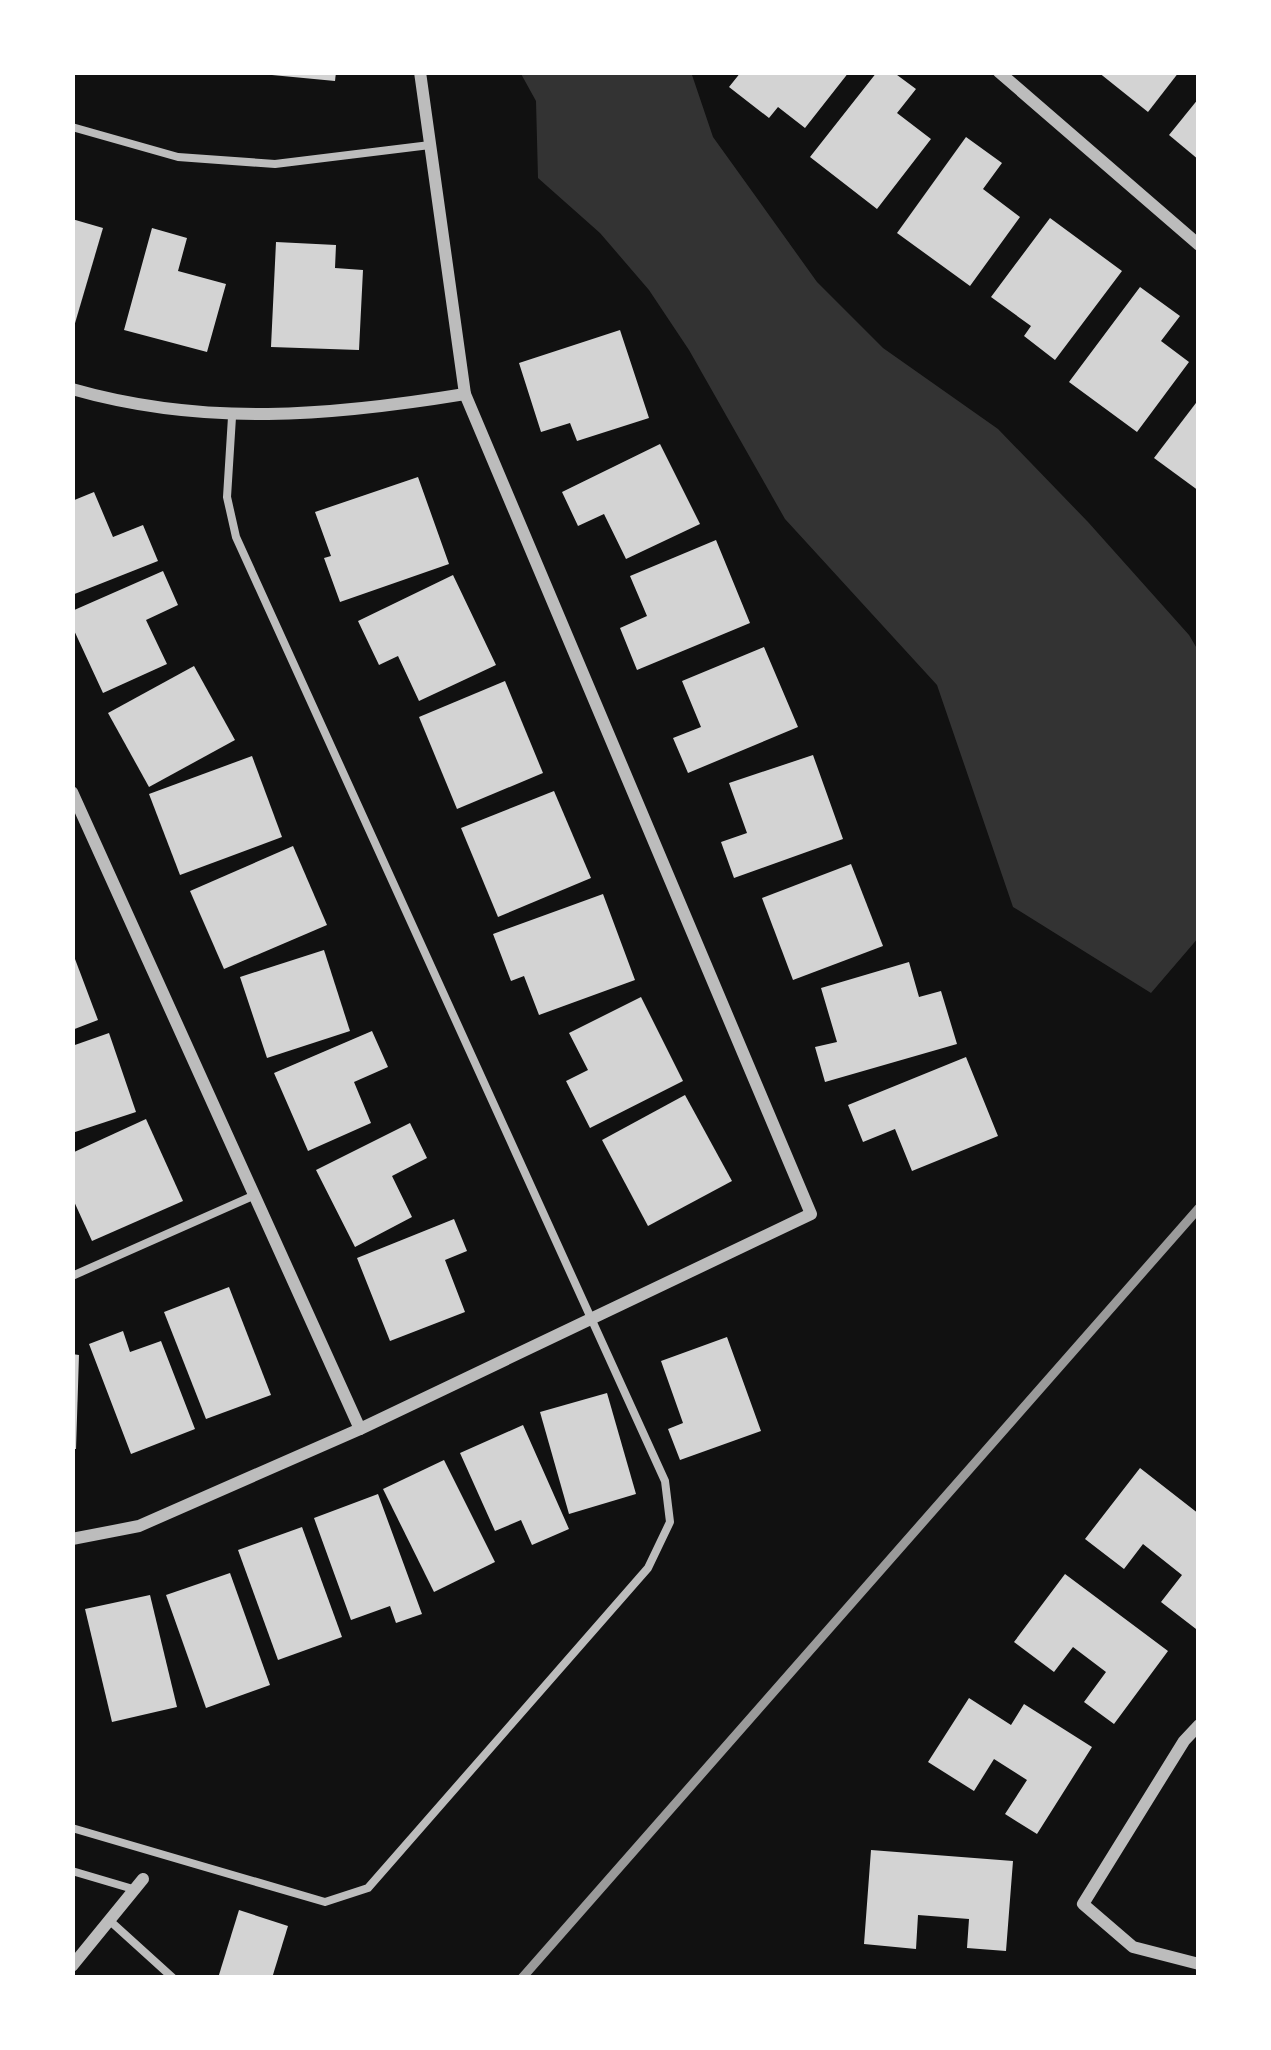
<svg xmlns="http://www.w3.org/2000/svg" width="1271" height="2050" viewBox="0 0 1271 2050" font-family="Bitter,serif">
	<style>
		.water { fill: #333 }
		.building { fill: #d3d3d3 }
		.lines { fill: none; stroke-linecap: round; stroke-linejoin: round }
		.service { stroke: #bcbcbc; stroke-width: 8 }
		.minor { stroke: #bcbcbc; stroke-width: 12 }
		.rail { stroke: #9a9a9a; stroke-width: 9 }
	</style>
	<rect width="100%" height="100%" fill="#111"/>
	<!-- water -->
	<polygon class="water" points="520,72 691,72 713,137 817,282 883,348 998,429 1088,522 1189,635 1199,652 1199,937 1151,993 1013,907 937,685 785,519 689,350 649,290 600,233 538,178 536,101"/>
	<!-- building -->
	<g class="building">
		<polygon points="273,72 336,72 335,81 272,75"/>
		<polygon points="741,72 849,72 805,128 778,107 769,118 729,87"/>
		<polygon points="877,72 893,72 916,89 897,113 931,139 877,209 810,157"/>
		<polygon points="1098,72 1179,72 1148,112"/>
		<polygon points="1199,98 1199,160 1169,135"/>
		<polygon points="966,137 1002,163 983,189 1020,217 970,286 897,233"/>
		<polygon points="1050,218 1122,271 1055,360 1024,336 1031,326 991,297"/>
		<polygon points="72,219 103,228 73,330 72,330"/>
		<polygon points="152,228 187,238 178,271 226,284 207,352 124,330"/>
		<polygon points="276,242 336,245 335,268 363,270 359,350 271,347"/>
		<polygon points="1140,287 1180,316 1161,341 1189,362 1137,432 1069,382"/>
		<polygon points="620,330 649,418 577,441 570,423 541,432 519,363"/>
		<polygon points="1199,399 1199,491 1154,458"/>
		<polygon points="660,444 700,524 626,559 604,514 578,526 562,492"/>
		<polygon points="418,477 449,564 340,602 324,558 331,556 315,512"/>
		<polygon points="94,492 113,537 143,525 158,561 72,595 72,501"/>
		<polygon points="716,540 750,623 637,670 620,628 647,616 630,576"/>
		<polygon points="163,571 178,605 146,620 167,664 103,693 72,626 72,611"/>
		<polygon points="453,575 496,665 419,701 398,656 379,665 358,621"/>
		<polygon points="764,647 798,727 688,773 673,738 701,727 682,681"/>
		<polygon points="194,666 235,740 149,787 108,713"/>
		<polygon points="505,681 543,773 457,809 419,717"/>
		<polygon points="813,755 843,839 734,878 721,842 747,833 729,783"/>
		<polygon points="252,756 282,837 180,875 149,794"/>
		<polygon points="554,791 591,878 498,917 461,828"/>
		<polygon points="293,846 327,925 224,969 190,891"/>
		<polygon points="851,864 883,946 793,980 762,898"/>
		<polygon points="603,894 635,980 539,1015 524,976 511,981 493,934"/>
		<polygon points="324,950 350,1031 267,1058 240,977"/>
		<polygon points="72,951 98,1020 72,1030"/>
		<polygon points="909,962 919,997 941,991 957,1044 825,1082 815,1047 837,1042 821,988"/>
		<polygon points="641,997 683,1081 590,1128 566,1081 588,1070 569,1033"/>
		<polygon points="372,1031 388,1067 354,1082 371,1123 308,1151 274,1073"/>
		<polygon points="109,1033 136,1112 72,1133 72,1046"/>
		<polygon points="966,1057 998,1136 912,1171 895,1129 863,1142 848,1105"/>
		<polygon points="685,1095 732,1181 648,1226 602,1140"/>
		<polygon points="146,1119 183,1201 92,1241 72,1197 72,1153"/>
		<polygon points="410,1123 427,1158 392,1176 412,1217 355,1247 316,1170"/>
		<polygon points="454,1219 467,1251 445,1260 465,1312 390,1341 357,1258"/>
		<polygon points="229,1287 271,1395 206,1419 164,1312"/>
		<polygon points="123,1331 130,1352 161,1341 195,1429 131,1454 89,1344"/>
		<polygon points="727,1337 761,1431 680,1460 668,1429 683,1423 661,1361"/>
		<polygon points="72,1354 79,1355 76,1449 72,1449"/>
		<polygon points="607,1393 636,1494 569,1514 540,1412"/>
		<polygon points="523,1425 569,1529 532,1545 521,1520 495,1531 460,1453"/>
		<polygon points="444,1460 495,1562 434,1592 383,1489"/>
		<polygon points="1140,1468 1199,1514 1196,1629 1161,1602 1182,1575 1143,1544 1124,1569 1085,1539"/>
		<polygon points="378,1494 422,1614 396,1623 390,1606 351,1620 314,1518"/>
		<polygon points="302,1527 342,1637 278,1660 238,1550"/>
		<polygon points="230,1573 270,1685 206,1708 166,1595"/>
		<polygon points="1065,1574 1168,1651 1114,1724 1084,1702 1106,1672 1073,1647 1054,1672 1014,1642"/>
		<polygon points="150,1595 177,1707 112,1722 85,1609"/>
		<polygon points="969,1698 1011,1725 1024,1704 1092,1747 1037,1834 1005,1814 1027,1780 994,1759 974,1791 928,1762"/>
		<polygon points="871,1850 1013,1861 1006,1951 967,1948 969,1919 918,1915 916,1949 864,1944"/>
		<polygon points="239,1910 288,1926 272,1978 218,1978"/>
	</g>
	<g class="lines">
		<!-- service -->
		<g class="service">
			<polyline points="72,127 178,157 275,164 430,145"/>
			<polyline points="72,1276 255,1195"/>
			<polyline points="72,1828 325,1902 368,1888 648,1568 670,1522 665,1481 236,537 227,497 232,417"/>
			<polyline points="72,1871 133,1889"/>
			<polyline points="109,1920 173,1978"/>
		</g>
		<!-- minor -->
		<g class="minor">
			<polyline points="999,72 1199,245"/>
			<path d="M72,389C205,427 331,416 465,394"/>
			<polyline points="72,792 360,1429"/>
			<polyline points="72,1539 139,1526 360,1429 811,1214 465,394 420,72"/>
			<polyline points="1199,1725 1184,1741 1083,1904 1133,1947 1199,1964"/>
			<polyline points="72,1966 143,1879"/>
		</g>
		<!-- rail -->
		<polyline class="rail" points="522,1978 1199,1208"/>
	</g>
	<!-- border -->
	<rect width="1271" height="2050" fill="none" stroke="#ffffff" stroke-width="150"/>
</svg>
